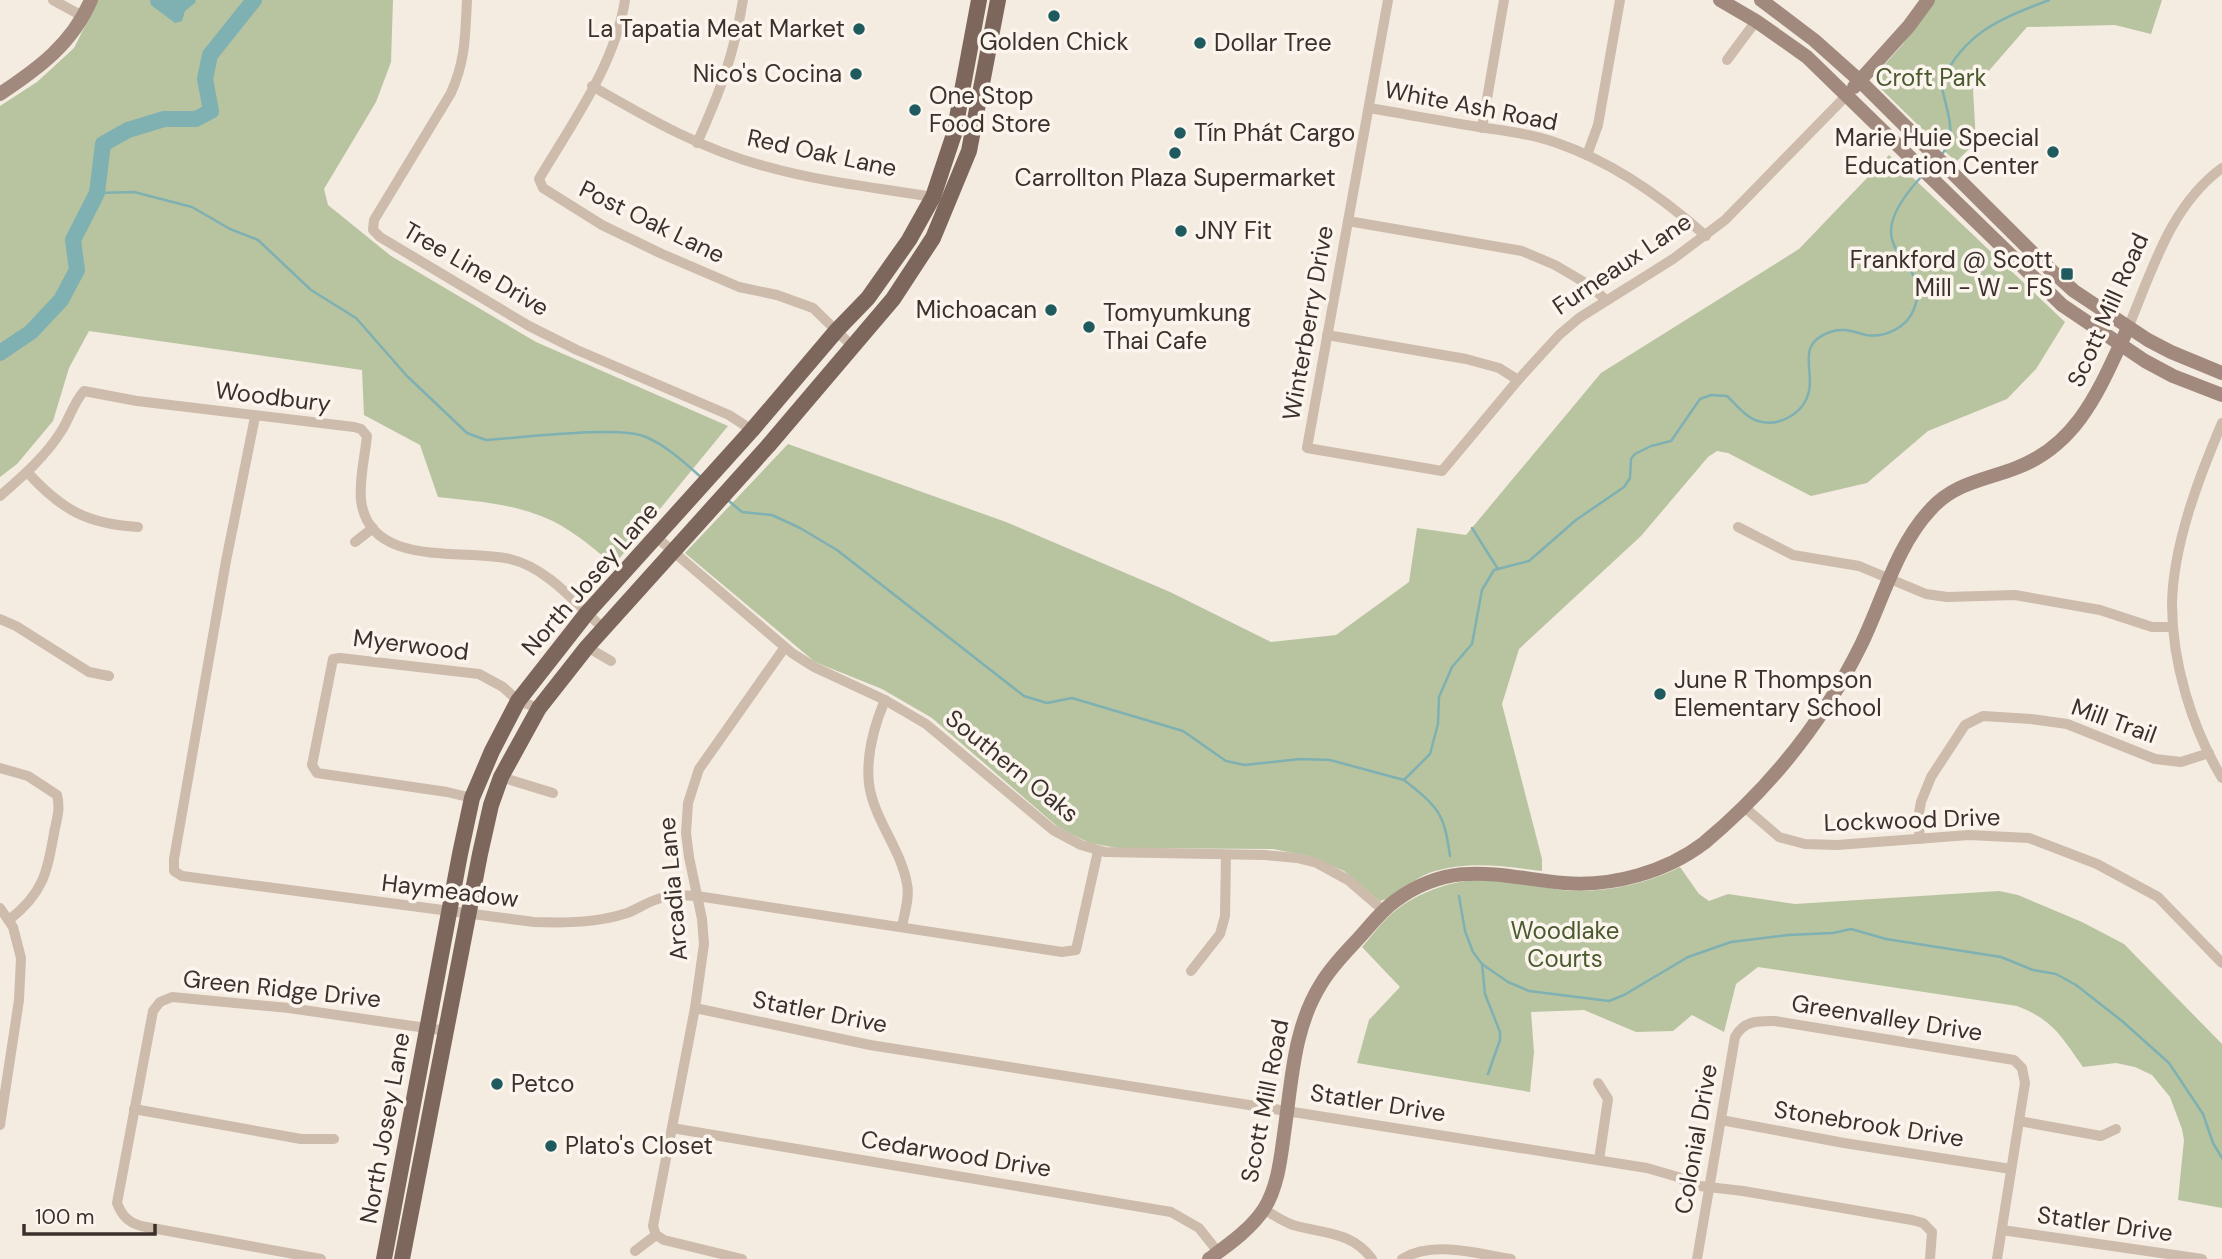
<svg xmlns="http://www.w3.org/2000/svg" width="2222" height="1259" viewBox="0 0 2222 1259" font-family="'DM Sans',sans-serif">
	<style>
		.green { fill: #b8c4a0 }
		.water { fill: #7fb0b2 }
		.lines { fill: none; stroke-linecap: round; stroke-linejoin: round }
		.stream { stroke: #7fb0b2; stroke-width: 2.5 }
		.river { stroke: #7fb0b2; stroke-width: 16 }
		.street { stroke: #cdbbac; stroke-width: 10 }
		.secondary { stroke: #a18a7d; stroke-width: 14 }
		.primary { stroke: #7d675c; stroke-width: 16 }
		.poi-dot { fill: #1f5a5e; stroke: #fbf5ee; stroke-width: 2.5 }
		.labels { text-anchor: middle; stroke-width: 7; stroke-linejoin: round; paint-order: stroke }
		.poi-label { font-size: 24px; fill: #3b302b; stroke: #fbf5ee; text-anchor: start }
		.park-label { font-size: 24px; fill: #4a5a2e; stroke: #fbf5ee }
		.street-label { font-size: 24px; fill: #3b302b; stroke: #fbf5ee }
	</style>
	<rect width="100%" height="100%" fill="#f4ebe1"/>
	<!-- green -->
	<g class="green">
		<path d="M98,0H393L391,62L376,102L324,189L328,205L391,256L536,342L728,426L614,565C592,547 568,526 541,516C508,503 473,501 438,497L420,445L364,415L362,370L89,331L69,368L53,421L17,464L0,477V106L37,82L74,48Z"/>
		<polygon points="1932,0 2162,0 2151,34 2115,25 2027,27 1973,89 1976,142 1956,162 1876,84 1877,73 1903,44"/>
		<path d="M1889,155L2065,322L2036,369L2007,399L1928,431L1867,483L1811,496L1728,453L1717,451L1708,457L1641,536L1519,649L1502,704L1542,859V871C1504,866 1466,860 1429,873C1414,879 1400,891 1387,899L1380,901L1344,871L1309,856L1273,849L1117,848L1090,843L1073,835L1058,827L932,718L882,689L815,662L685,553L788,444L1006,522L1170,592L1271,642L1336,635L1409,582L1417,528L1466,535L1601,373L1799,249Z"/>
		<path d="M1680,867L1699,894L1709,901L1728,894L1795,904L1999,891L2018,895L2082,922L2124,944L2222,1044V1208L2178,1200L2184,1140L2182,1129L2170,1097L2152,1075L2135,1067L2116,1063L2083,1067C2061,1036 2053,1020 2017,1006L1758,967L1736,984L1724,1032L1692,1015L1673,1031L1636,1032L1584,1010L1531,1012L1534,1052L1530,1092L1357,1063L1369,1020L1400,987L1362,947C1370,938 1378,927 1387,918C1414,892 1458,877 1496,880C1521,882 1545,889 1571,891C1608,892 1646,884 1680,867Z"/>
	</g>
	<!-- water -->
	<polygon class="water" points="150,0 195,0 196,2 185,11 182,21 175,23 151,5"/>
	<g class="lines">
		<!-- stream -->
		<g class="stream">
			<path d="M1942,154C1960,135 1944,105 1941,82C1966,31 2000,19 2049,0"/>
			<path d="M97,193L134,192L192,207L230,229L258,240L311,290L356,318L407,376L467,433L486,440C519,438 621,425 646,437C667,446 685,463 702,478"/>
			<path d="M729,501L742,512L772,515L800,528L837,550L1024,696L1047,703L1072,698L1183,731L1226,761L1245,765L1300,759L1330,760L1404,780L1430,754L1438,724L1439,697L1452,667L1472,644L1482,590L1494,570L1529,561L1576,520L1624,487L1630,478L1631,459L1635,454L1651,446L1671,441L1700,399L1711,395L1727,396C1736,404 1743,415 1755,420C1777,429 1804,414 1809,391C1814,368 1796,344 1830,332C1843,327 1854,332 1866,335C1886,338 1907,327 1914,309C1936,253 1847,258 1921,177"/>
			<polyline points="1472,528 1498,569"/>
			<path d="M1404,780C1438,807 1444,812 1450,856"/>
			<polyline points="1459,896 1465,931 1473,952 1482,964 1508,982 1529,991 1609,1001 1624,995 1688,957 1731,942 1788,935 1833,933 1851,929 1886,939 2001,957 2033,970 2056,974 2076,985 2122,1021 2169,1063 2203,1114 2213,1143 2222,1158"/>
			<polyline points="1482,964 1485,994 1500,1032 1500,1040 1488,1074"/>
		</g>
		<!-- river -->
		<polyline class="river" points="0,353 31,332 61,300 77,270 73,240 97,193 103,144 128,130 164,119 196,119 211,111 205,79 210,55 254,0"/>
		<!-- street -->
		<g class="street">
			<polyline points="53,0 84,17"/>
			<path d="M467,0C465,36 466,59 451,93L374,220L373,230L380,237L529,326L577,350L729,415L752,430"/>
			<path d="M625,0C615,65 572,123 539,179L543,188L602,225L662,254L739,287L777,295L813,308L852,346"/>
			<polyline points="1388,0 1307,448 1442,471 1518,380 1559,335 1579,318 1673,259 1725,220 1848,94"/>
			<polyline points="1727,60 1756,21"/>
			<path d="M592,86C649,119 705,151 768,167C822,182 878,188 933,197"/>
			<path d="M1369,108C1405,114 1442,121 1479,127C1505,131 1532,134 1557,143C1613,162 1662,197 1706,236"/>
			<polyline points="1482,128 1504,0"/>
			<path d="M697,143C720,92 734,55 743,0"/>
			<polyline points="1587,155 1598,125 1620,0"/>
			<polyline points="1348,221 1522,251 1555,265 1589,285 1606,300"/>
			<path d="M2128,328C2152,271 2170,206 2222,168"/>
			<polyline points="1327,335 1466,359 1499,368 1518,380"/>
			<path d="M255,417L226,561L174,859V871L182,876L534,922C566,923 597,923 627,913C638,909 647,902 658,899C670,894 684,895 697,896L1062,952L1076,950L1098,851"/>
			<path d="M2222,423C2199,477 2173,545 2172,604C2172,663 2192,728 2222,778"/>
			<path d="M28,473C62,510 87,524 138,527"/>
			<path d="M0,496C23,476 46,456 62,430C70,417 74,402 84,391L137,401L354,427L361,429L367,436C365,456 359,479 361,500C369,569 464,548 510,559C548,568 576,604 604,629"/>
			<polyline points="1738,527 1793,555 1859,566 1926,594 1947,597 2015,595 2100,610 2152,627 2173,627"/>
			<polyline points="655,536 792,653 814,667 885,700 926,724 1053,830 1081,845 1105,852 1265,855 1297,858 1317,863 1348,880 1384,911"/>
			<polyline points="355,542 373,528"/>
			<polyline points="0,619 16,626 89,672 109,676"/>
			<polyline points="587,647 611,661"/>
			<path d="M885,700C874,726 866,756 869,784C874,820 901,849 907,884C910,898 904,914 902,927"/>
			<path d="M0,768L28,776L57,795C60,807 58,815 55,828C47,871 45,892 9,920"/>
			<polyline points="501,777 553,793"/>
			<polyline points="472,798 447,792 317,773 312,765 333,659 340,658 479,674 503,687 518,701 539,708"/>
			<polyline points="1743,806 1779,837 1805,844 1837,845 1969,835 2029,838 2097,864 2158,897 2222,963"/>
			<polyline points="1920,839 1918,818 1921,802 1931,777 1965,725 1983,716 2031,719 2067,724 2155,759 2181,762 2209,753"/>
			<polyline points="0,908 13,927 21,958 19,1000 0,1125"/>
			<polyline points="1191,971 1220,934 1225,916 1226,855"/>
			<polyline points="695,1008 870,1045 1647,1168 1678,1177 1691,1185 1743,1191 1912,1220 1923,1223 1932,1232 1930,1259"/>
			<polyline points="1598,1083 1608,1099 1599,1160"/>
			<polyline points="134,1109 301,1139 334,1139"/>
			<polyline points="1721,1120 1844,1143 2011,1169"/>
			<polyline points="2019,1121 2101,1136 2116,1129"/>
			<polyline points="672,1128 1171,1212 1199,1228 1218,1252"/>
			<path d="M1264,1209C1273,1215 1282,1221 1293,1225C1323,1234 1352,1231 1372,1259"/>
			<polyline points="2002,1230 2202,1259"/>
			<polyline points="635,1251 656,1235"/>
			<path d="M321,1259L141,1226C128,1222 122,1216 117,1203L153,1011L160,1002L172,997L289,1008L447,1031"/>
			<polyline points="742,1259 664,1240 656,1235 653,1226 695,1008 704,944 702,919 689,857 686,833 688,803 699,769 785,647"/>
			<path d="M1402,1259C1433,1240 1477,1254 1511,1259"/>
			<path d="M1697,1259L1735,1037C1744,1020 1758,1021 1775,1021L2014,1060L2022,1068L2025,1083L1997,1259"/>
		</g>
		<!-- secondary -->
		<g class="secondary">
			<polyline points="1720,0 1756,21 1807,57 2062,305 2145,361 2173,376 2222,395"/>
			<polyline points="1761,0 1814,40 1860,81 2042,262 2074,291 2148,340 2171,352 2222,373"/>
			<polyline points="1854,87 1909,26 1928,0"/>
			<path d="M0,94C39,68 72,44 91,0"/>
			<path d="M1209,1259C1228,1245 1251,1229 1264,1209C1279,1185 1281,1154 1285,1127C1292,1078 1294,1027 1321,984C1331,967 1345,953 1358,939C1370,926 1381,911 1395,901C1453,858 1501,877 1564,883C1612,887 1666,872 1704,843C1770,788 1823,722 1861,645C1883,600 1896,546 1931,509C1954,483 1985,480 2016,468C2080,444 2101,385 2128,328"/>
		</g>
		<!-- primary -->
		<g class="primary">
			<polyline points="384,1259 460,854 472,798 492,751 518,701 587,613 752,430 837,330 868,298 909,240 933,197 954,134 979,0"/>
			<polyline points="402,1259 480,854 491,805 501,777 539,708 587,647 768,446 893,299 933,238 969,151 998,0"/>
		</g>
	</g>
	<!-- markers -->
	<g class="poi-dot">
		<circle cx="1054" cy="16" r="7"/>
		<circle cx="859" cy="29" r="7"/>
		<circle cx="1200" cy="43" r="7"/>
		<circle cx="856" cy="74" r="7"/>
		<circle cx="915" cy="110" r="7"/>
		<circle cx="1180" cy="133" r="7"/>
		<circle cx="2053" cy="152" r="7"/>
		<circle cx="1175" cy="153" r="7"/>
		<circle cx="1181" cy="231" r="7"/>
		<rect x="2060" y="267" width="14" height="14" rx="3.5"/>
		<circle cx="1051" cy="310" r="7"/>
		<circle cx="1089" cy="327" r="7"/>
		<circle cx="1660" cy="694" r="7"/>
		<circle cx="497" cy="1084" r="7"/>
		<circle cx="551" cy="1146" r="7"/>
	</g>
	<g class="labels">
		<!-- poi labels -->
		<g class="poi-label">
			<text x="845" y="37" text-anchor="end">La Tapatia Meat Market</text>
			<text x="1054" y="50" text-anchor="middle">Golden Chick</text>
			<text x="1214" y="51">Dollar Tree</text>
			<text x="842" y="82" text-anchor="end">Nico's Cocina</text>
			<text x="929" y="104">One Stop<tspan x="929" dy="28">Food Store</tspan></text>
			<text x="1194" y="141">Tín Phát Cargo</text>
			<text x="2039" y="146" text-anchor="end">Marie Huie Special<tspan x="2039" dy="28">Education Center</tspan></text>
			<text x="1175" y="186" text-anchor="middle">Carrollton Plaza Supermarket</text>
			<text x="1195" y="239">JNY Fit</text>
			<text x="2053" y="268" text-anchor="end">Frankford @ Scott<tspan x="2053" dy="28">Mill - W - FS</tspan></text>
			<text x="1037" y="318" text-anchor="end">Michoacan</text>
			<text x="1103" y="321">Tomyumkung<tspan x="1103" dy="28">Thai Cafe</tspan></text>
			<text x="1674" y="688">June R Thompson<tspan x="1674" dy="28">Elementary School</tspan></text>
			<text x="511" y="1092">Petco</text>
			<text x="565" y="1154">Plato's Closet</text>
		</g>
		<!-- park labels -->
		<g class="park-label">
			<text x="1931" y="86">Croft Park</text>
			<text x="1565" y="939">Woodlake<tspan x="1565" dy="28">Courts</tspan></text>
		</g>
		<!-- street labels -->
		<g class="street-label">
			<text transform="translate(1471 106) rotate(11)" y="8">White Ash Road</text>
			<text transform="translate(822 153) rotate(12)" y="8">Red Oak Lane</text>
			<text transform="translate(652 222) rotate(26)" y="8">Post Oak Lane</text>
			<text transform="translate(1622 264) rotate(-34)" y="8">Furneaux Lane</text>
			<text transform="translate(476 269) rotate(30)" y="8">Tree Line Drive</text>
			<text transform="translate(2108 310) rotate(-66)" y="8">Scott Mill Road</text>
			<text transform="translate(1308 323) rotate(-80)" y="8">Winterberry Drive</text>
			<text transform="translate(273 397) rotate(7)" y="8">Woodbury</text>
			<text transform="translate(590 579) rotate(-49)" y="8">North Josey Lane</text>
			<text transform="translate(411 645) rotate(7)" y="8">Myerwood</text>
			<text transform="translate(2114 721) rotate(20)" y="8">Mill Trail</text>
			<text transform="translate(1012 766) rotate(39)" y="8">Southern Oaks</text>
			<text transform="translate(1912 820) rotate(-2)" y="8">Lockwood Drive</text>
			<text transform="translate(673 889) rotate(-95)" y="8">Arcadia Lane</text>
			<text transform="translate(450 891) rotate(7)" y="8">Haymeadow</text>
			<text transform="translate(282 989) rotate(6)" y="8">Green Ridge Drive</text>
			<text transform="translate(820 1012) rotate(11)" y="8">Statler Drive</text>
			<text transform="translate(1887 1018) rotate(9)" y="8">Greenvalley Drive</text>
			<text transform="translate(1265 1101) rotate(-79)" y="8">Scott Mill Road</text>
			<text transform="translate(1378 1103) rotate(9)" y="8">Statler Drive</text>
			<text transform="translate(1869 1124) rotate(9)" y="8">Stonebrook Drive</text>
			<text transform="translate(385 1128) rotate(-80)" y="8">North Josey Lane</text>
			<text transform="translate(1696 1139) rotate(-80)" y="8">Colonial Drive</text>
			<text transform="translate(956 1154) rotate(9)" y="8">Cedarwood Drive</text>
			<text transform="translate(2105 1224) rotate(8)" y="8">Statler Drive</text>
		</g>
	</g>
	<!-- scale -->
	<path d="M24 1224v10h131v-10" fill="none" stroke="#3b302b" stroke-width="3.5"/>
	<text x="35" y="1224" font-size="21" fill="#3b302b" stroke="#fbf5ee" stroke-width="5" paint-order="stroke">100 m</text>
</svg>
